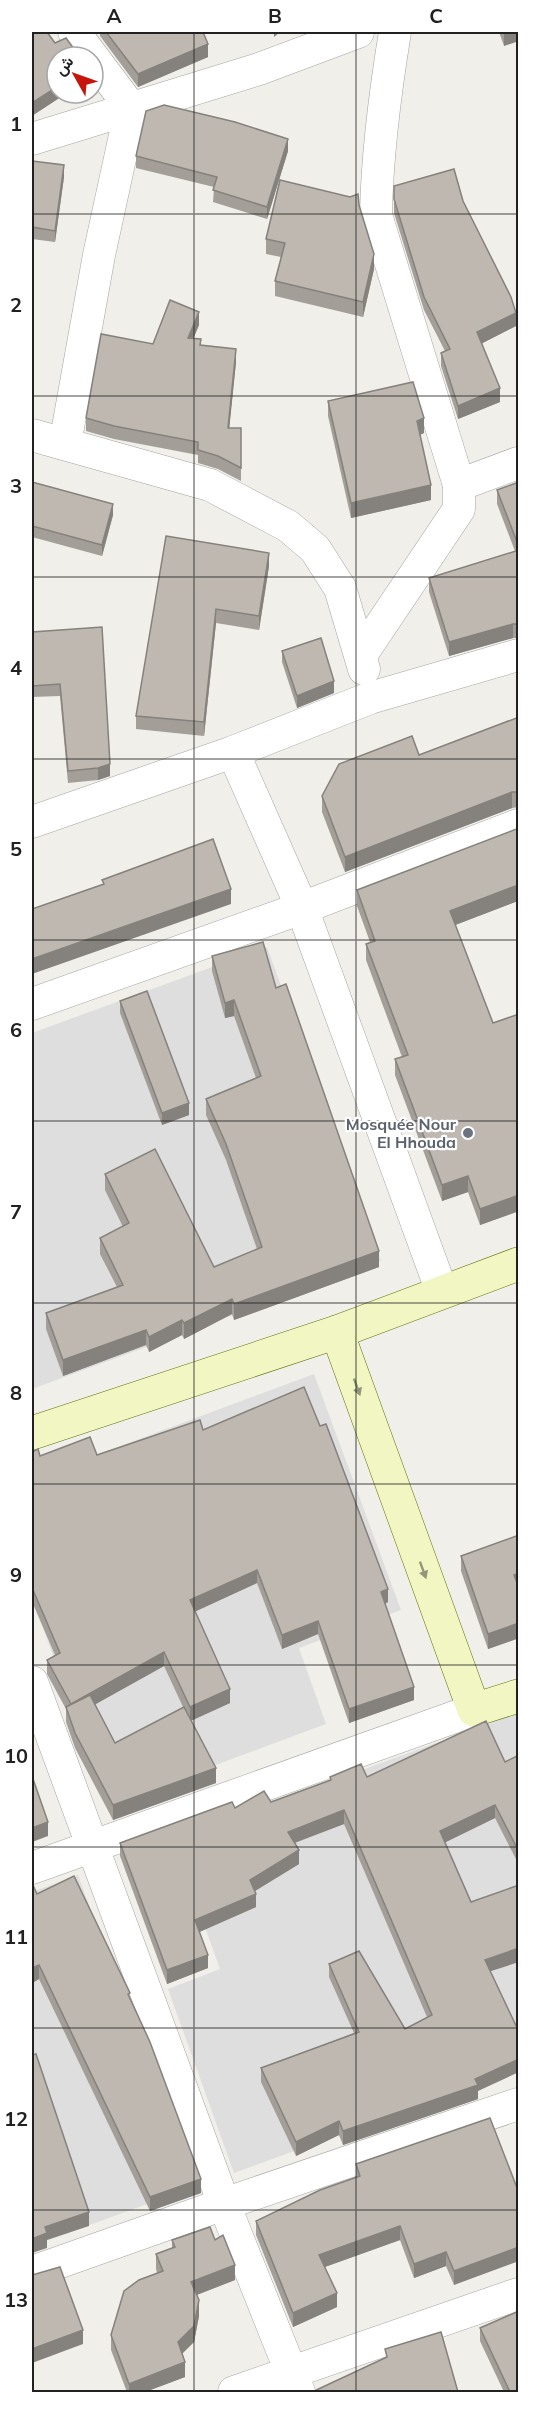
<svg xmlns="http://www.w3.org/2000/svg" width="550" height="2424" viewBox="0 0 550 2424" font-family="Mulish,Vazirmatn,sans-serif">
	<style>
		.residential { fill: #dfdede }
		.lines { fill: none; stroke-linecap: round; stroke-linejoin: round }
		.minor-casing { stroke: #a5a5a5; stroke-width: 33 }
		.secondary-casing { stroke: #64740c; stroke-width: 34 }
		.minor { stroke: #fff; stroke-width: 32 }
		.secondary { stroke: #f1f6c2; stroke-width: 33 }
		.wall { fill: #a39e98; fill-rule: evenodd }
		.shaded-wall { fill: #85817c }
		.building { fill: #beb8b1; stroke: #85817c; stroke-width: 1.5 }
		.oneway { fill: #93967a }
		.grid { fill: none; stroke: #212121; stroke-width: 1.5; stroke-opacity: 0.55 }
		.worship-dot { fill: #6b7280; stroke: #fff; stroke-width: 2 }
		.labels { text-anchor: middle; stroke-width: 4.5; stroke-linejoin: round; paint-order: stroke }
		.worship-label { font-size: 16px; font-weight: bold; fill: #5b616d; stroke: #fff; text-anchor: end }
		.neatline { fill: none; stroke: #212121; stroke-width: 2 }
		.grid-label { font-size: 20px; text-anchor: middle; font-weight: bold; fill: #212121 }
	</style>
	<rect width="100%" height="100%" fill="#f1efe9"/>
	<!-- residential -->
	<g class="residential">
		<polygon points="267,947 381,1261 32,1389 32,1033"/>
		<polygon points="314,1374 401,1610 299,1648 326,1724 108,1805 32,1598 32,1479"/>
		<polygon points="518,1713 518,2069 234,2173 168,1989 220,1969 173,1839"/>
		<polygon points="78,1875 191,2188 32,2246 32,1892"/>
	</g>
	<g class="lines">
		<!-- minor casing -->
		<g class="minor-casing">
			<g id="minor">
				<polyline points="32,139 259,69 358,32"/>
				<polyline points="32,435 210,485 288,526 315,549 340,588 364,669"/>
				<polyline points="65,444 99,255 131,108 74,32"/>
				<polyline points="459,485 518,463"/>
				<path d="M361,655L459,509V485L376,215C377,153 385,93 395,32"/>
				<polyline points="233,752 302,908 442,1292"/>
				<polyline points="32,822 233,752 370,698 518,655"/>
				<polyline points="32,1004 302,908 518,825"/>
				<polyline points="32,1682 224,2204 299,2392"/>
				<polyline points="32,1868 474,1710"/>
				<polyline points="32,2272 224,2204 518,2104"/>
				<polyline points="234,2392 518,2294"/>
			</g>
		</g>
		<!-- secondary casing -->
		<g class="secondary-casing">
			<g id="secondary">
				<polyline points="337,1332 474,1710 518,1696"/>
				<polyline points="32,1433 337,1332 518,1264"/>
			</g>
		</g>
		<!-- minor -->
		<use href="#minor" class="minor"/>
		<!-- secondary -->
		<use href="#secondary" class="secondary"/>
	</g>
	<!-- wall -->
	<g class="wall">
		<polygon points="100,32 203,32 208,57 138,87 100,36"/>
		<polygon points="499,32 519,32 504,46"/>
		<polygon points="288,151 267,219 213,202 214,187 136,168 136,156"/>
		<polygon points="32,161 64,177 55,242 32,239"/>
		<polygon points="394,186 463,201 516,326 482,343 500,402 458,419 441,366 441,353 445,351 424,310 394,213"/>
		<polygon points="359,205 374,269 363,317 275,296 275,281 281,257 266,254 266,239"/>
		<polygon points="199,325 193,339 201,345 236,362 229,428 241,428 241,481 218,469 198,463 198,455 114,439 86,431 86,418 153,344"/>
		<polygon points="328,401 424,433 420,435 431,500 351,518 328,416"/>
		<polygon points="32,482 113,515 102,556 32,537"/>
		<polygon points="519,482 519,638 513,638 449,656 429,592 429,578 515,551 497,504 497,490"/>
		<polygon points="166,536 269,566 259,630 216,623 204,736 136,729 136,716"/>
		<polygon points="32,632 110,776 98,780 68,783 60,696 32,697"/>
		<polygon points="282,651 334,693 297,708 282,662"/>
		<polygon points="519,717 519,807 512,808 345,872 322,812 322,796 419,755"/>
		<polygon points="519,828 519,902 518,901 455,925 493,1023 519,1014 519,1211 480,1225 468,1192 442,1201 395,1075 395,1059 402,1057 366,960 366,944 370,942 357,906 357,890"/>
		<polygon points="212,956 276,988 379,1267 234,1320 232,1314 184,1339 182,1335 149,1352 146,1345 63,1376 46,1329 46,1313 117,1287 100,1254 100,1238 123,1227 105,1190 105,1174 214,1267 257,1249 226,1160 206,1115 206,1099 256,1078 234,1016 225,1018 212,971"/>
		<polygon points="120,1001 189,1115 162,1125 120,1013"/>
		<path d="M203,1430L388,1602L385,1604L414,1700L349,1723L318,1634L282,1649L257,1583L195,1611L230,1703L191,1721L216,1783L113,1820L75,1748L66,1722V1709L47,1674V1660L55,1655L33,1604L32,1605V1452L40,1456L97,1455ZM164,1666L183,1707L115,1743L95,1704Z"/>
		<polygon points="519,1535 519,1638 488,1649 461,1571 461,1556"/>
		<polygon points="519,1755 519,1865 495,1818 445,1842 491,1971 478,2091 478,2099 343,2145 339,2135 296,2156 261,2082 261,2068 354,2033 329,1977 329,1964 405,2029 427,2017 344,1824 295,1843 299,1864 255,1891 256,1907 199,1932 208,1968 167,1984 120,1856 120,1843 235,1808 271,1802 330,1780 330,1777 367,1777 505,1762"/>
		<polygon points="32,1883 37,1894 130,1999 201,2193 150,2211 39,1979 32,1983"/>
		<polygon points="490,2118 454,2285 446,2266 414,2278 400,2240 325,2267 337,2307 293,2327 256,2235 256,2221 356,2178 356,2164"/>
		<polygon points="172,2240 215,2240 235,2280 197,2295 199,2316 194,2342 182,2353 185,2377 145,2392 127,2392 111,2350 111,2335 157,2273 156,2269 156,2254 172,2248"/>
		<polygon points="480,2328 519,2392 504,2392 480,2341"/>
	</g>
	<!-- shaded-wall -->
	<g class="shaded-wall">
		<polygon points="274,32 280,32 274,37"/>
		<polygon points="510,32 519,32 519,41 504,46 504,33"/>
		<polygon points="208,44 208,57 138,87 138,74"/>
		<polygon points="57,87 57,93 67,93 32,116 32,103"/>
		<polygon points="288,139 288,151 267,219 267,207"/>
		<polygon points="64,165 64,177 55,242 55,231"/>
		<polygon points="374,254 374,269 363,317 363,302"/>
		<polygon points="199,312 199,325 188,351 188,338"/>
		<polygon points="516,313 516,326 477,346 477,332"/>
		<polygon points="236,349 236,362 228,441 228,428"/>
		<polygon points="500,388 500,402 458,419 458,406"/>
		<polygon points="424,418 424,433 417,436 417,421"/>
		<polygon points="431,485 431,500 351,518 351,503"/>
		<polygon points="113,504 113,515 102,556 102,545"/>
		<polygon points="269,553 269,566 259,630 259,616"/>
		<polygon points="216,609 216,623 204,736 204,722"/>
		<polygon points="513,624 513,638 449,656 449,642"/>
		<polygon points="334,681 334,693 297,708 297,696"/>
		<polygon points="110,764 110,776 98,780 98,768"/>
		<polygon points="512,792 512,808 345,872 345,857"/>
		<polygon points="518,885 518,901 450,927 450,911"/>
		<polygon points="231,889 231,904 32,974 32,959"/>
		<polygon points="234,1000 234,1016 225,1018 225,1003"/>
		<polygon points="189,1103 189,1115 162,1125 162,1113"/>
		<polygon points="468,1176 468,1192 442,1201 442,1185"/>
		<polygon points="519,1195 519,1211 480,1225 480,1209"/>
		<polygon points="379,1251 379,1267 234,1320 234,1304"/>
		<polygon points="232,1299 232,1314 184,1339 184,1323"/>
		<polygon points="182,1320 182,1335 149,1352 149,1337"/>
		<polygon points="146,1330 146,1345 63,1376 63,1360"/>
		<polygon points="257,1570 257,1583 190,1614 190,1600"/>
		<polygon points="519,1573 519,1589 514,1575"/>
		<polygon points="388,1589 388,1602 381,1605 381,1592"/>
		<polygon points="33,1590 33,1604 32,1605 32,1591"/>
		<polygon points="318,1621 318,1634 282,1649 282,1635"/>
		<polygon points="519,1623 519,1638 488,1649 488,1634"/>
		<polygon points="164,1652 164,1666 71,1718 71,1704"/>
		<polygon points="414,1687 414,1700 349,1723 349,1709"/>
		<polygon points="230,1689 230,1703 190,1721 190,1707"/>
		<polygon points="216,1768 216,1783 113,1820 113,1805"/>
		<polygon points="495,1805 495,1818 440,1845 440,1831"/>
		<polygon points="344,1810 344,1824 288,1845 288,1832"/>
		<polygon points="48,1822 48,1836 32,1842 32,1828"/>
		<polygon points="299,1850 299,1864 250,1894 250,1880"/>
		<polygon points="256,1894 256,1907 195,1934 195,1920"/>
		<polygon points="519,1948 519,1962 485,1973 485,1960"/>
		<polygon points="208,1955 208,1968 167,1984 167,1970"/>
		<polygon points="39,1965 39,1979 32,1983 32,1968"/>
		<polygon points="519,2059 519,2072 478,2091 478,2099 343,2145 343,2131 475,2079"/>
		<polygon points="339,2121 339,2135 296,2156 296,2142"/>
		<polygon points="201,2179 201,2193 150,2211 150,2197"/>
		<polygon points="89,2212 89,2226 47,2240 47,2248 32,2253 32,2239 45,2227"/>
		<polygon points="400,2226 400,2240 319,2269 319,2255"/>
		<polygon points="519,2247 519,2261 454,2285 454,2271"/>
		<polygon points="446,2252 446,2266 414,2278 414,2264"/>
		<polygon points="235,2265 235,2280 191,2297 191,2282"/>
		<polygon points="337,2293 337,2307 293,2327 293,2313"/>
		<polygon points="199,2300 199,2316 194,2342 178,2358 178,2342"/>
		<polygon points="83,2330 83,2344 32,2363 32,2349"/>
		<polygon points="185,2362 185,2377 145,2392 129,2392 129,2384"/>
	</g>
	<!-- building -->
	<g class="building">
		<polygon points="32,32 47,32 55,43 66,38 80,57 57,57 57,87 32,103"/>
		<polygon points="106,32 203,32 208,44 138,74"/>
		<polygon points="164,105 235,122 288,139 267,207 213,190 217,177 136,156 146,111"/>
		<polygon points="32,161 64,165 55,231 32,227"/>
		<polygon points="454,169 463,201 511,297 516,313 477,332 500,388 458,406 441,353 450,349 424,297 394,199 394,186"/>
		<polygon points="280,180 350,197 358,194 359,205 374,254 363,302 275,281 285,243 266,239"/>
		<polygon points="170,300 199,312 188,338 201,339 200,345 236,349 228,428 241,428 241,468 218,456 198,450 198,442 114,426 86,418 101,334 153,344"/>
		<polygon points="413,382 424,418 417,421 431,485 351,503 328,401"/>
		<polygon points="32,482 113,504 102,545 32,526"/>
		<polygon points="519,482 519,547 497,490"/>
		<polygon points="166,536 269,553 259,616 216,609 204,722 136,716"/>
		<polygon points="519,550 519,624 513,624 449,642 429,578"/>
		<polygon points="102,627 110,764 98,768 68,771 60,684 32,686 32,632"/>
		<polygon points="321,638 334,681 297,696 282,651"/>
		<polygon points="519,717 519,792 512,792 345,857 322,796 339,764 412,736 419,755"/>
		<polygon points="519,828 519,886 518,885 450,911 493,1023 519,1014 519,1195 480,1209 468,1176 442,1185 395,1059 408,1055 366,944 375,941 357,890"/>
		<polygon points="213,839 231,889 32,959 32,909 104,884 102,880"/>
		<polygon points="263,942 276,988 286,984 379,1251 234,1304 232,1299 184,1323 182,1320 149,1337 146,1330 63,1360 46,1313 123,1285 100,1238 129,1223 105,1174 155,1149 214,1267 262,1247 226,1144 206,1099 261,1076 234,1000 225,1003 212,956"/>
		<polygon points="147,991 189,1103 162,1113 120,1001"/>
		<polygon points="304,1387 320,1426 326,1424 388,1589 381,1592 414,1687 349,1709 318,1621 282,1635 257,1570 190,1600 230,1689 190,1707 164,1652 71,1704 47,1660 60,1653 33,1590 32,1591 32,1452 38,1449 40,1456 90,1437 97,1455 200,1420 203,1430"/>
		<polygon points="519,1535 519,1573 514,1575 519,1588 519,1623 488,1634 461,1556"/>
		<polygon points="90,1695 115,1743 184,1707 216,1768 113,1805 75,1733 66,1707"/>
		<polygon points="486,1721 505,1762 519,1755 519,1852 495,1805 440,1831 471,1902 519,1885 519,1948 485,1960 519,2032 519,2059 475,2079 478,2085 343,2131 339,2121 296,2142 261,2068 359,2032 329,1964 359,1951 405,2029 432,2015 344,1810 288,1832 299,1850 250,1880 256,1894 195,1920 208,1955 167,1970 120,1843 232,1802 235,1808 264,1791 271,1802 331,1780 330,1777 361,1764 367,1777"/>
		<polygon points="32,1776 48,1822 32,1828"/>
		<polygon points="74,1876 130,1993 128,1994 150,2042 201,2179 150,2197 39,1965 32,1968 32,1883 37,1894"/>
		<polygon points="36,2054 89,2212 45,2227 47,2233 32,2239 32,2055"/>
		<polygon points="490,2118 519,2193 519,2247 454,2271 446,2252 414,2264 400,2226 319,2255 337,2293 293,2313 256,2221 320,2190 360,2176 356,2164"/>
		<polygon points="210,2227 215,2240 223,2235 235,2265 191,2282 199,2300 194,2326 178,2342 185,2362 129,2384 111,2335 124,2291 139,2280 163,2271 156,2254 175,2247 172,2240"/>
		<polygon points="60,2267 83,2330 32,2349 32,2275"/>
		<polygon points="519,2311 519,2392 510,2392 480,2328"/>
		<polygon points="441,2332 458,2392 312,2392 387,2357 385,2349"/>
	</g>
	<!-- one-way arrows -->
	<defs><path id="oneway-solid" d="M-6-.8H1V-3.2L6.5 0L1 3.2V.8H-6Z" transform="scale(1.5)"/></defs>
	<g class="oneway">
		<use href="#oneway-solid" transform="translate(357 1387) rotate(70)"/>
		<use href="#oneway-solid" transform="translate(423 1570) rotate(70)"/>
	</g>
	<!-- grid -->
	<path class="grid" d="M194,32V2392M356,32V2392M32,214H518M32,396H518M32,577H518M32,759H518M32,940H518M32,1121H518M32,1303H518M32,1484H518M32,1665H518M32,1847H518M32,2028H518M32,2210H518"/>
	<!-- markers -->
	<circle class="worship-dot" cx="468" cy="1133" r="6"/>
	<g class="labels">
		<!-- worship labels -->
		<g class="worship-label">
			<text x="456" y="1130">Mosquée Nour<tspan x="456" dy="18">El Hhouda</tspan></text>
		</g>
	</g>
	<!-- border -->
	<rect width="550" height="2424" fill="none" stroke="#ffffff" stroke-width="66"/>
	<!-- north arrow -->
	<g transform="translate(75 75) rotate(310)"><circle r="28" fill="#ffffff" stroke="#a6a6a6" stroke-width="1.5"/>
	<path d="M0-4.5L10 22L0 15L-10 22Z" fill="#c5150d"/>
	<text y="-9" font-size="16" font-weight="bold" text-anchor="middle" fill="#212121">ش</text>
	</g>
	<rect x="33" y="33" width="484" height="2358" class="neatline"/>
	<g class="grid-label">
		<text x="114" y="23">A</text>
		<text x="275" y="23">B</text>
		<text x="436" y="23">C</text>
		<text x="16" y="131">1</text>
		<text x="16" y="312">2</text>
		<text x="16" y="493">3</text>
		<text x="16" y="675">4</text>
		<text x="16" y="856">5</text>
		<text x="16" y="1037">6</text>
		<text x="16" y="1219">7</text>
		<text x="16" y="1400">8</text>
		<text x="16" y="1582">9</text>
		<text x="16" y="1763">10</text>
		<text x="16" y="1944">11</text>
		<text x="16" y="2126">12</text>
		<text x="16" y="2307">13</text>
	</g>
</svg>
